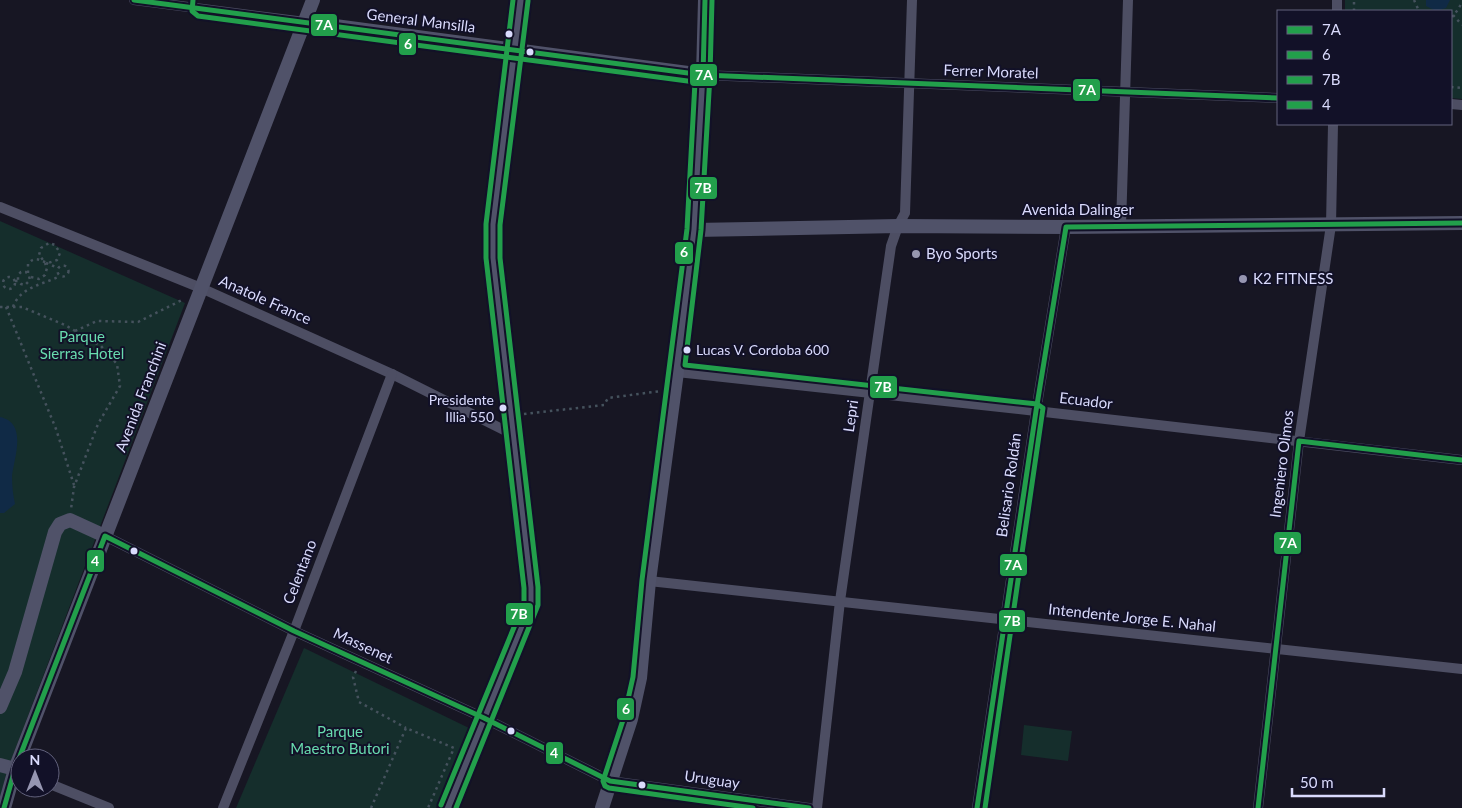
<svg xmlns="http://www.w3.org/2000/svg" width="1462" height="808" viewBox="0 0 1462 808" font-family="Lato,sans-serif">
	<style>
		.green { fill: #152e2c }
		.water { fill: #102a46 }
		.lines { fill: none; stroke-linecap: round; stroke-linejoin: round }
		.path { stroke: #45525d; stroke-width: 2.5; stroke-dasharray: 2.5 4; stroke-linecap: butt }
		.street { stroke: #4d4e63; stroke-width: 10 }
		.secondary { stroke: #505269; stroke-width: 14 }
		.bus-1-casing { stroke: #121128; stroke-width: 9 }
		.bus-2-casing { stroke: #121128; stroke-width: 9 }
		.bus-3-casing { stroke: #121128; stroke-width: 9 }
		.bus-4-casing { stroke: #121128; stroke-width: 9 }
		.bus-1 { stroke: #229f4b; stroke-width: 5 }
		.bus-2 { stroke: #229f4b; stroke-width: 5 }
		.bus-3 { stroke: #229f4b; stroke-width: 5 }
		.bus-4 { stroke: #229f4b; stroke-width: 5 }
		.bus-dot { fill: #dadbfd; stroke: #121128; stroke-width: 2 }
		.poi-dot { fill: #9696b1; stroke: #121128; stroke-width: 2 }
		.labels { text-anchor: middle; stroke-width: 4; stroke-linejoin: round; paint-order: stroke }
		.bus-label { font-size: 14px; fill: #dadbfd; stroke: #121128; text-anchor: start }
		.street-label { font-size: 15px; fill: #dadbfd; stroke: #121128 }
		.poi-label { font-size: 15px; fill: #dadbfd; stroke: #121128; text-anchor: start }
		.park-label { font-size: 15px; fill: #68dbae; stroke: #121128 }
		.line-badge { stroke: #121128; stroke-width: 2 }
		.badge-label { font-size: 14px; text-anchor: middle; font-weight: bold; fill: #fff }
	</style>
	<rect width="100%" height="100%" fill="#171623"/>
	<!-- green -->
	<g class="green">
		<polygon points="1345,0 1462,0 1462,99 1451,98 1451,11 1345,11"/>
		<polygon points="0,221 185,303 7,771 0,798"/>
		<polygon points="304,648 469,728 436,808 236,808"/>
		<polygon points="1024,725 1072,731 1068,761 1021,755"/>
	</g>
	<!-- water -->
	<g class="water">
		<polygon points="1426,0 1450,0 1446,8 1436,11 1426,6"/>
		<path d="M0,417C28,423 14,458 12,476C12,486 13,495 15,504L4,513H0Z"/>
	</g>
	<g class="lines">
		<!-- path -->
		<g class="path">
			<polyline points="1414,0 1419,11"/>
			<polyline points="1354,11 1354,0"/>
			<polyline points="1453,15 1462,25"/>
			<polyline points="1451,17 1458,10 1462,2"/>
			<polyline points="1451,87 1462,88"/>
			<polyline points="46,263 58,268"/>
			<circle cx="63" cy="271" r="5.5"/>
			<path d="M28,273V264C35,255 40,261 48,263L57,260L60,253L55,245L49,243L41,248L39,255L43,260"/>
			<circle cx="9" cy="283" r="6"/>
			<polyline points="31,277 39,279 45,275 47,268 45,263"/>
			<polyline points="15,281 18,281 21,284 25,285 30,280 29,276 26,272 21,272 18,275 18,281"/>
			<polyline points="0,307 22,307 65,325 101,346 117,364 120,386 98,424 74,487 71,509"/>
			<polyline points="6,307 56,429 74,485"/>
			<path d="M13,307C20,287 42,285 60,276"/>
			<polyline points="75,331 97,321 138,322 184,299"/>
			<polyline points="524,414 604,405 608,398 661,391"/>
			<polyline points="356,671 353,677 359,702 406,728"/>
			<polyline points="371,808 406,728 454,748 428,808"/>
		</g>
		<!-- street -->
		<g class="street">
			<polyline points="134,0 305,22"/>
			<polyline points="1337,11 1337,0"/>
			<polyline points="703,75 1278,98"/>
			<polyline points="1451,104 1462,105"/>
			<polyline points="0,207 201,288 392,374 512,434"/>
			<polyline points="1121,226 1128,0"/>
			<polyline points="677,372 1036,411 1462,460"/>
			<polyline points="105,536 294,631 484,718 610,781 809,808"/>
			<polyline points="649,581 1462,669"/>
			<polyline points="50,784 109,808"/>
			<polyline points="223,808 294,631 392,374"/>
			<polyline points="817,808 840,601 891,246 898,226 905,213 912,0"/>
			<polyline points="977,808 1036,411 1066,227"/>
			<polyline points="1258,808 1299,441 1331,225 1333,124"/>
		</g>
		<!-- secondary -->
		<g class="secondary">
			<polyline points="305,22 703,75"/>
			<polyline points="694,230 898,226 1066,227 1462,223"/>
			<polyline points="0,707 15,672 55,532 60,524 70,520 105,536"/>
			<polyline points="0,765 15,769"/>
			<polyline points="4,808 15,769 313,0"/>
			<polyline points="448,808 531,604 531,588 493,258 493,225 521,0"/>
			<polyline points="602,808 631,719 640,678 649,581 677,372 694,230 703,75 705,0"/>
		</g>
		<!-- bus-1 casing -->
		<g class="bus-1-casing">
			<g id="bus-1">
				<polyline points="134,0 703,75 1278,98"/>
				<polyline points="703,75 705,0"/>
				<polyline points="977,808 1036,411 1066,227 1462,223"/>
				<polyline points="1258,808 1299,441 1462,460"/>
			</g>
		</g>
		<!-- bus-2 casing -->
		<g class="bus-2-casing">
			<g id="bus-2">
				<polyline points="193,0 192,11 198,16 695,82 687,229 642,580 633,677 624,717 603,781 605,786 609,788 753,808"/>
				<polyline points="456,808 538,605 538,587 500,258 500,225 528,1"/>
			</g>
		</g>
		<!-- bus-3 casing -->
		<g class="bus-3-casing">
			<g id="bus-3">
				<polyline points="712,0 710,75 701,230 685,365 1037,404 1043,408 985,808"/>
				<polyline points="441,805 524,603 524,588 486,258 486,224 513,0"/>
			</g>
		</g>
		<!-- bus-4 casing -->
		<g class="bus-4-casing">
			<polyline id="bus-4" points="4,808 15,769 105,536 294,631 484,718 610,781 809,808"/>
		</g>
		<!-- bus-1 -->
		<use href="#bus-1" class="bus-1"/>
		<!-- bus-2 -->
		<use href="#bus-2" class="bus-2"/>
		<!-- bus-3 -->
		<use href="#bus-3" class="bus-3"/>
		<!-- bus-4 -->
		<use href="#bus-4" class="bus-4"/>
	</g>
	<!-- markers -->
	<g class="bus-dot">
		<circle cx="509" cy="34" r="4.5"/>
		<circle cx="530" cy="52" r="4.5"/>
		<circle cx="687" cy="350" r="4.5"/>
		<circle cx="503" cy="408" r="4.5"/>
		<circle cx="134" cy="551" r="4.5"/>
		<circle cx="511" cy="731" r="4.5"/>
		<circle cx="642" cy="785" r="4.5"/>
	</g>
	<g class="poi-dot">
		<circle cx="916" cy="254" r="5"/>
		<circle cx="1243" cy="279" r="5"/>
	</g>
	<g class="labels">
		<!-- bus labels -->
		<g class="bus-label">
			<text x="696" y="355">Lucas V. Cordoba 600</text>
			<text x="494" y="405" text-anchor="end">Presidente<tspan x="494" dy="17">Illia 550</tspan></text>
		</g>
		<!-- street labels -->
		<g class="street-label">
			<text transform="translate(421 21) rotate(7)" y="5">General Mansilla</text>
			<text transform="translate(991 72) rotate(2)" y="5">Ferrer Moratel</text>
			<text x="1078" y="215">Avenida Dalinger</text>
			<text transform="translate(265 300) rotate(24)" y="5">Anatole France</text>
			<text transform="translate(141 397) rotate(-69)" y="5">Avenida Franchini</text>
			<text transform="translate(1086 401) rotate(7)" y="5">Ecuador</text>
			<text transform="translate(851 416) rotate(-82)" y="5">Lepri</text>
			<text transform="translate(1282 464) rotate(-83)" y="5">Ingeniero Olmos</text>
			<text transform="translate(1009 485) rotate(-82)" y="5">Belisario Roldán</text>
			<text transform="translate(300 572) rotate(-69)" y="5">Celentano</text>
			<text transform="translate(1132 618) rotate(6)" y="5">Intendente Jorge E. Nahal</text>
			<text transform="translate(363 646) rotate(25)" y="5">Massenet</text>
			<text transform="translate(712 780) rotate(8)" y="5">Uruguay</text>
		</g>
		<!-- poi labels -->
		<g class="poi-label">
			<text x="926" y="259">Byo Sports</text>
			<text x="1253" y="284">K2 FITNESS</text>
		</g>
		<!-- park labels -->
		<g class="park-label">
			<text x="82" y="342">Parque<tspan x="82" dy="17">Sierras Hotel</tspan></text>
			<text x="340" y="737">Parque<tspan x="340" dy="17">Maestro Butori</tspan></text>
		</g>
	</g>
	<g class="line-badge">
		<rect x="310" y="13" width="28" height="24" rx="5" fill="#229f4b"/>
		<rect x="398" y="32" width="19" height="24" rx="5" fill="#229f4b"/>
		<rect x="689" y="63" width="29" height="24" rx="5" fill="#229f4b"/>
		<rect x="1072" y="78" width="29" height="24" rx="5" fill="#229f4b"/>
		<rect x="689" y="176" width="29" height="24" rx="5" fill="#229f4b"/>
		<rect x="674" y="241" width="20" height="24" rx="5" fill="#229f4b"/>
		<rect x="869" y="375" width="29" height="24" rx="5" fill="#229f4b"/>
		<rect x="1273" y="531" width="29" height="24" rx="5" fill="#229f4b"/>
		<rect x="86" y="549" width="19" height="24" rx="5" fill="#229f4b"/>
		<rect x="999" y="553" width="29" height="24" rx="5" fill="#229f4b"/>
		<rect x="505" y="602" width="29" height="24" rx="5" fill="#229f4b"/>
		<rect x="998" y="609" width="28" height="24" rx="5" fill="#229f4b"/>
		<rect x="616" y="697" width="19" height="24" rx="5" fill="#229f4b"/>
		<rect x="545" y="741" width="19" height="24" rx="5" fill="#229f4b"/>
	</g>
	<g class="badge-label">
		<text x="324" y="30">7A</text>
		<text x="408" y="49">6</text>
		<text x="704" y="80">7A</text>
		<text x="1087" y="95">7A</text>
		<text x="703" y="193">7B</text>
		<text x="684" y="257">6</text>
		<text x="883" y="392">7B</text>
		<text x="1288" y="548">7A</text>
		<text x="95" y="566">4</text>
		<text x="1013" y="570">7A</text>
		<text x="519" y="619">7B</text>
		<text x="1012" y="626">7B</text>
		<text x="626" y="714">6</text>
		<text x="554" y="758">4</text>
	</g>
	<!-- legend -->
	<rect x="1277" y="10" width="175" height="115" fill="#121128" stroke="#62627d"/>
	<rect x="1287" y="26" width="25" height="8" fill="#229f4b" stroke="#62627d"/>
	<text x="1322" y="35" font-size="15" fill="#dadbfd">7A</text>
	<rect x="1287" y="51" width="25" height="8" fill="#229f4b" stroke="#62627d"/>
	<text x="1322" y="60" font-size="15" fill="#dadbfd">6</text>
	<rect x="1287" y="76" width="25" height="8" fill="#229f4b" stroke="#62627d"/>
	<text x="1322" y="85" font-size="15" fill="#dadbfd">7B</text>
	<rect x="1287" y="101" width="25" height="8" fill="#229f4b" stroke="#62627d"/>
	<text x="1322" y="110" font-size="15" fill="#dadbfd">4</text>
	<!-- north arrow -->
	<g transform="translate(35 773)"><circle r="24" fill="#121128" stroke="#62627d"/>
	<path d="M0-4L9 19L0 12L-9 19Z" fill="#9696b1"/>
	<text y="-8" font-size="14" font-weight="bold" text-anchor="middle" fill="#dadbfd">N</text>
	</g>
	<!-- scale -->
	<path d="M1292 788v8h92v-8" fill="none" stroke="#dadbfd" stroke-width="2.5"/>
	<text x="1300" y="788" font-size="15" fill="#dadbfd" stroke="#121128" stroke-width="4" paint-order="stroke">50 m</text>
</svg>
